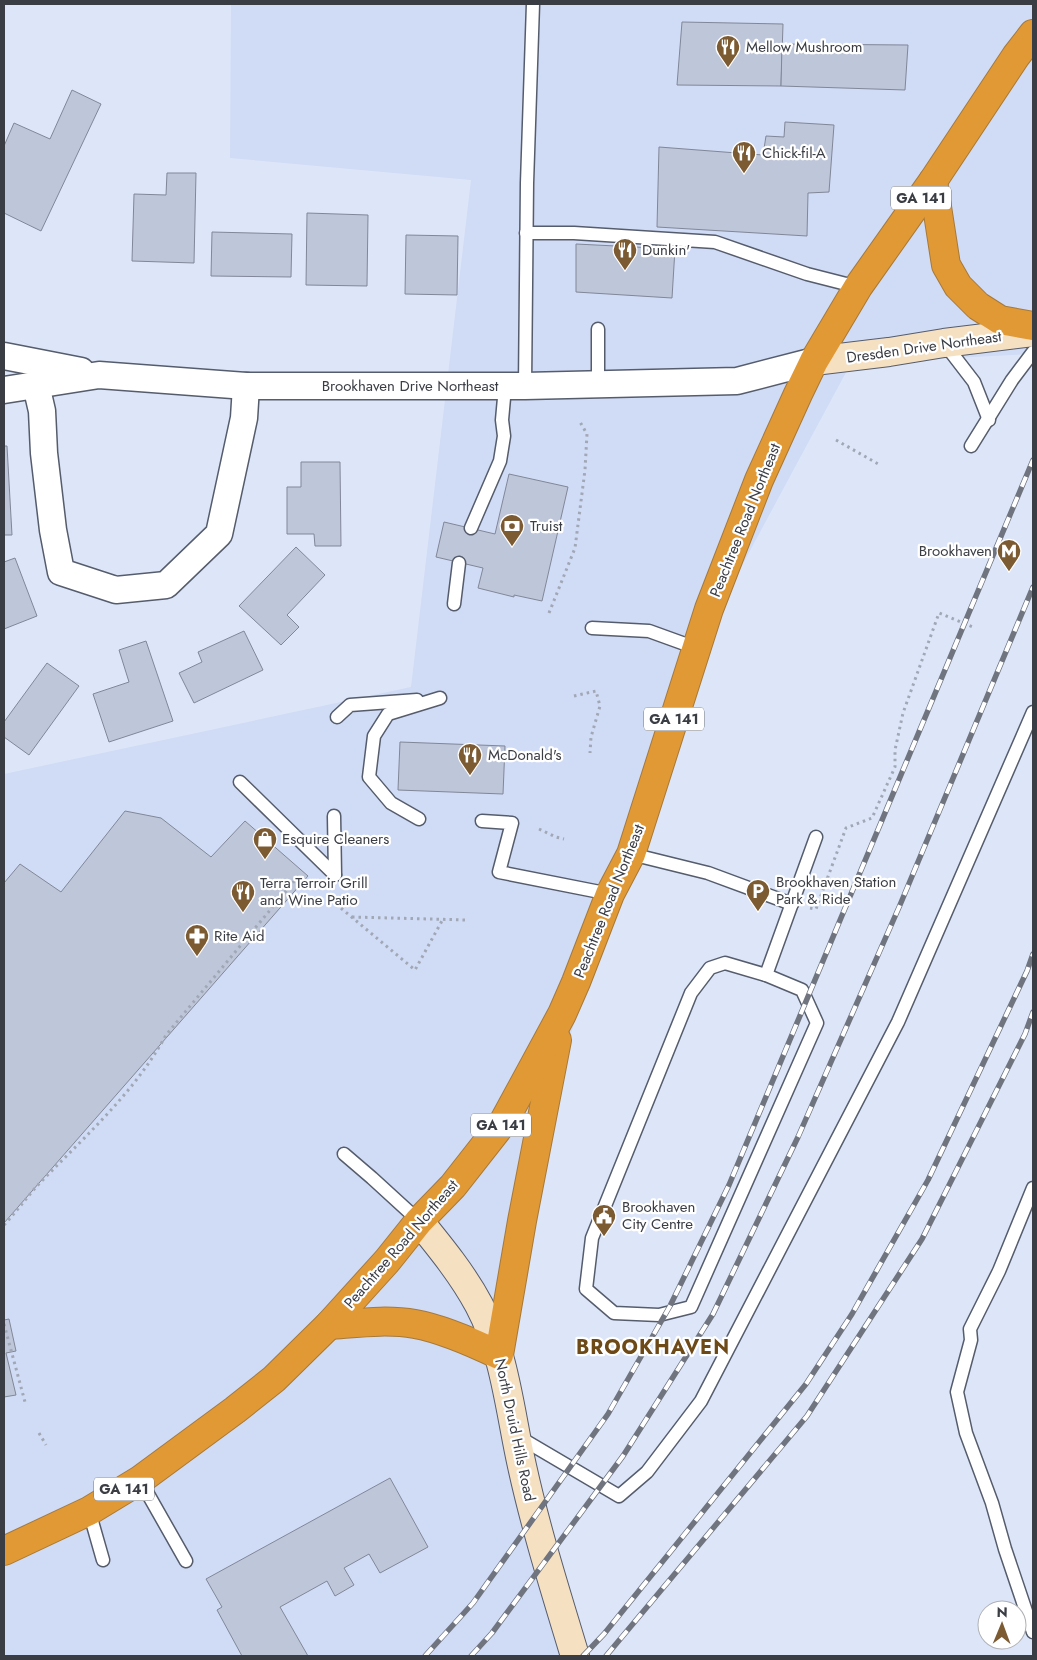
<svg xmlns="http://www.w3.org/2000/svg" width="1037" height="1660" viewBox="0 0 1037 1660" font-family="Jost,sans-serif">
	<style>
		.built { fill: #d0dbf5 }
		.building { fill: #bec6d9; stroke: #808799 }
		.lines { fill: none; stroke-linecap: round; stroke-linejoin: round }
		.lane-casing { stroke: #555c6c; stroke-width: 15 }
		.street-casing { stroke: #555c6c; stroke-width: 29 }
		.secondary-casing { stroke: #555c6c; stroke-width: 30 }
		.highway-casing { stroke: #a6793a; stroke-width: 30 }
		.path { stroke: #a0a7b5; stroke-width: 3; stroke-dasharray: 2.5 4; stroke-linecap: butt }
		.lane { stroke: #fff; stroke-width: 12 }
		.street { stroke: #fff; stroke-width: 26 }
		.secondary { stroke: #f6e0c2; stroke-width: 28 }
		.highway { stroke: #e09935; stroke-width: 28 }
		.rail-casing { stroke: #6f747f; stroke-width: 5.5 }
		.rail { stroke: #fff; stroke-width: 4; stroke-dasharray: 11; stroke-linecap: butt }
		.labels { text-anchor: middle; stroke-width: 4.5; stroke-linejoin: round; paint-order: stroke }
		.shield { fill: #fff; stroke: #75777c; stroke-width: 1 }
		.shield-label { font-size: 14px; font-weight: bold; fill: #3a3d44 }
		.poi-label { font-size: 15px; fill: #3a3d44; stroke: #fff; text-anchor: start }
		.street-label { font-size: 15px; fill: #3a3d44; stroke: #fff }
		.district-label { font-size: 20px; font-weight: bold; letter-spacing: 1px; fill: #6c4917; stroke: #fff }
	</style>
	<rect width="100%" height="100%" fill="#dde6f9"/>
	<!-- built -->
	<polygon class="built" points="231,4 1033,4 1033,354 851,363 667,705 571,1034 507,1334 573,1656 4,1656 4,774 411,687 471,180 230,158"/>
	<!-- building -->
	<g class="building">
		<polygon points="682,22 783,24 781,86 677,85"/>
		<polygon points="782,44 908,45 905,90 781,86"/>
		<polygon points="72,90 101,104 41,231 4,213 4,146 14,123 50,139"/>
		<polygon points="785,122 834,125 829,192 808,193 807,236 657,227 659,147 763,155 766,136 784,137"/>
		<polygon points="167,173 196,173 194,263 132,261 134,194 166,195"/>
		<polygon points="307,213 368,215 367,286 306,285"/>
		<polygon points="212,232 292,234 291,277 211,276"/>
		<polygon points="406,235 458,236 457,295 405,294"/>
		<polygon points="576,244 675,249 672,298 576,292"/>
		<polygon points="4,446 7,446 12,535 4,535"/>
		<polygon points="301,462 340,462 341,546 315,546 314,534 287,534 287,487 301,487"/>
		<polygon points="509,474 568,487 542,601 514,595 514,597 478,588 483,568 436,557 444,522 495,534"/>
		<polygon points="296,547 325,575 287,615 299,627 281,645 239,606"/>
		<polygon points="15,558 37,616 4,629 4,562"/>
		<polygon points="244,631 263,670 194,703 179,673 202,662 198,652"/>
		<polygon points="146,641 173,721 109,742 93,694 129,682 119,650"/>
		<polygon points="47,663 79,686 29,755 4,737 4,722"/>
		<polygon points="400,742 505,746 503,794 398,790"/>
		<polygon points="125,811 161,818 211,857 245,821 308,876 4,1223 4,883 20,864 61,892"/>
		<polygon points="9,1319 16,1351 6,1353 16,1395 4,1397 4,1320"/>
		<polygon points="390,1478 428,1547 380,1573 369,1554 344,1568 354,1585 335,1596 327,1581 280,1607 308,1656 242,1656 217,1610 222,1607 206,1579"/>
	</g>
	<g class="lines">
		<!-- lane casing -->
		<g class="lane-casing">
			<g id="lane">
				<polyline points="526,233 574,233 715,242 807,274 858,287"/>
				<polyline points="944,343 974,382 989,420"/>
				<polyline points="598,384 598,329"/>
				<polyline points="525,386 527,183 533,4"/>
				<polyline points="971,446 1012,380 1033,352"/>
				<polyline points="471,528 500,461 504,436 502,420 505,387"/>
				<polyline points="454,604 459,563"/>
				<polyline points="592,628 649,631 696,648"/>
				<polyline points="337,717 350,705 417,700"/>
				<polyline points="240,782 335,875"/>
				<polyline points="334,816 335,875"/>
				<polyline points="419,819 391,803 369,777 374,736 388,714 440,698"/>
				<polyline points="482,821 512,823 499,872 610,894"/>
				<polyline points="631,854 708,873 792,904"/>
				<polygon points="725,963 766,975 802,990 817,1023 691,1307 659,1315 614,1313 586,1289 592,1238 691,993 710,968"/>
				<polyline points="766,975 816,837"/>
				<polyline points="344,1154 372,1178 419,1221"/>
				<polyline points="1033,1188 999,1271 970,1329 971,1340 957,1392 966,1433 992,1503 1005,1549 1033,1632"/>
				<polyline points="517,1436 619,1496 647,1472 701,1401 898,1022 1033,712"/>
				<polyline points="140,1480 186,1561"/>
				<polyline points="89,1511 103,1560"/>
			</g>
		</g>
		<!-- street casing -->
		<g class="street-casing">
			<g id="street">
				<polyline points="4,356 81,371"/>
				<polyline points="36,385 42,411 44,453 53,530 61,572 116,590 166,585 219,534 244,418 246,386"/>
				<polyline points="4,390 99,375 246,386 525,386 737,381 814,361"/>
			</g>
		</g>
		<!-- secondary casing -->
		<g class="secondary-casing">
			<g id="secondary">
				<polyline points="814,361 889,352 944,343 1033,332"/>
				<path d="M419,1221C441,1248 463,1275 479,1305C505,1354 510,1412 522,1466C536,1530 556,1593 575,1656"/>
			</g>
		</g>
		<!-- highway casing -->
		<g class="highway-casing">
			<g id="highway">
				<polyline points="933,181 946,265 958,286 978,306 1000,320 1033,326"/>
				<path d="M329,1325C358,1323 387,1319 415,1324C443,1329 474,1343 499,1355L522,1221L557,1040"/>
				<polyline points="4,1551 89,1511 140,1480 235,1410 274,1379 329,1325 387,1261 419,1221 453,1186 504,1121 562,1014 576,982 610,894 631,854 709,609 759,480 798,394 814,361 858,287 933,181 1016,56 1033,34"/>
			</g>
		</g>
		<!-- path -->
		<g class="path">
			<polyline points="836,440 880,465"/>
			<polyline points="549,613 575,548 585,470 587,434 580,422"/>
			<polyline points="574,696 596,691 600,706 591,737 590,753"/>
			<polyline points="539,829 556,837 564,839"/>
			<polyline points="336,904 415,970 443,919"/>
			<polyline points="810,908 816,909 846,828 872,818 895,767 895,750 903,713 939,613 975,628"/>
			<polyline points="352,917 467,920"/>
			<path d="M4,1225C15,1213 25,1200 36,1187C82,1139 134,1094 166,1035L301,873"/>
			<polyline points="4,1324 25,1402"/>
			<polyline points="39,1433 46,1445"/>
		</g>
		<!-- lane -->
		<use href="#lane" class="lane"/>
		<!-- street -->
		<use href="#street" class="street"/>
		<!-- secondary -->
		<use href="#secondary" class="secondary"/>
		<!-- highway -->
		<use href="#highway" class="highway"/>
		<!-- rail casing -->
		<g class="rail-casing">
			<g id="rail">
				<polyline points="425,1656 473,1603 608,1414 670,1306 729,1185 1033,460"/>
				<polyline points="471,1656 492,1633 623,1456 713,1314 798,1137 900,905 1033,587"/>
				<polyline points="583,1656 604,1634 806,1384 852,1314 928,1180 1027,971 1033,954"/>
				<polyline points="606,1656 807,1416 922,1239 1025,1034 1033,1012"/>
			</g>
		</g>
		<!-- rail -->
		<use href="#rail" class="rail"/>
	</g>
	<!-- icons -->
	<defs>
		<g id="restaurant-pin" transform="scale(1.25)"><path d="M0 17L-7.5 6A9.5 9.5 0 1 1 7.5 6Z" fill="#7c5b32" stroke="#fff"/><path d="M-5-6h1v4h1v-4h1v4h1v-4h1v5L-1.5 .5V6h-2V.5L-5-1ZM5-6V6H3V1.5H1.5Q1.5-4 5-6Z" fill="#fff"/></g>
		<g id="bank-pin" transform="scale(1.25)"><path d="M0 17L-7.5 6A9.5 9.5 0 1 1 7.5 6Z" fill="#7c5b32" stroke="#fff"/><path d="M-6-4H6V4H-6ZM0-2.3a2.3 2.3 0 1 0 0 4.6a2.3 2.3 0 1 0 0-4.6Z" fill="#fff"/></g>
		<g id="metro-pin" transform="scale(1.25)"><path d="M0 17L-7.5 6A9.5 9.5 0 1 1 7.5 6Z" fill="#7c5b32" stroke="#fff"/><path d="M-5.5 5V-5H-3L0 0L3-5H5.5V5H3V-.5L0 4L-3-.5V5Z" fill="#fff"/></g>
		<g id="shop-pin" transform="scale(1.25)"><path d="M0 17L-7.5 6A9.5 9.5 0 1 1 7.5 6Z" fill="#7c5b32" stroke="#fff"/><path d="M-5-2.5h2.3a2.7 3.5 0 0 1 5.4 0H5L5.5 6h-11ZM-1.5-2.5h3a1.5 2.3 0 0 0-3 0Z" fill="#fff"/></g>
		<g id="parking-pin" transform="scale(1.25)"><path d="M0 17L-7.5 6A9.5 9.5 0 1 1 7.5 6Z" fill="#7c5b32" stroke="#fff"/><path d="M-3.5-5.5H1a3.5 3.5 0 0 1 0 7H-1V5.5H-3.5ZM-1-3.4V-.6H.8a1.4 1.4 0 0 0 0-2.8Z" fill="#fff"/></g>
		<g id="pharmacy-pin" transform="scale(1.25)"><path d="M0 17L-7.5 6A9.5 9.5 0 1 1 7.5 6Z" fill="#7c5b32" stroke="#fff"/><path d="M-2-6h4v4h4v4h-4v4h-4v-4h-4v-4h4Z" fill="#fff"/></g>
		<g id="civic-pin" transform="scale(1.25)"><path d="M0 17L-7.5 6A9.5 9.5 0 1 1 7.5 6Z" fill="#7c5b32" stroke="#fff"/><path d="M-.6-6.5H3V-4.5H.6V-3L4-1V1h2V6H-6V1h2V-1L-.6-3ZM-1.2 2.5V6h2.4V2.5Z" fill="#fff"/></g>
	</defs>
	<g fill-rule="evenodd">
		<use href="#restaurant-pin" x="728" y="47"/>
		<use href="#restaurant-pin" x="744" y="153"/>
		<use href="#restaurant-pin" x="625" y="250"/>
		<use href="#bank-pin" x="512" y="526"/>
		<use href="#metro-pin" x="1009" y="551"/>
		<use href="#restaurant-pin" x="470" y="755"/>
		<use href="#shop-pin" x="265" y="839"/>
		<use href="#parking-pin" x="758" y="891"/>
		<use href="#restaurant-pin" x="243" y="892"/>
		<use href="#pharmacy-pin" x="197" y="936"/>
		<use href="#civic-pin" x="604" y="1216"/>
	</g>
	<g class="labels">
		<!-- shield labels -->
		<g class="shield">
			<rect x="891" y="186.5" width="60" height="23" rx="4"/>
			<rect x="644" y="707.5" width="60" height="23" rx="4"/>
			<rect x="471" y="1113.5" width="60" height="23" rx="4"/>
			<rect x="94" y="1477.5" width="60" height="23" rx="4"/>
		</g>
		<g class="shield-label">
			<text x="921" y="203">GA 141</text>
			<text x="674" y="724">GA 141</text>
			<text x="501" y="1130">GA 141</text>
			<text x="124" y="1494">GA 141</text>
		</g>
		<!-- poi labels -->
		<g class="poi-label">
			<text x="746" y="52">Mellow Mushroom</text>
			<text x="762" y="158">Chick-fil-A</text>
			<text x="642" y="255">Dunkin'</text>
			<text x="530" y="531">Truist</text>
			<text x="992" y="556" text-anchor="end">Brookhaven</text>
			<text x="488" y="760">McDonald's</text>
			<text x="282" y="844">Esquire Cleaners</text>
			<text x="776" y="887">Brookhaven Station<tspan x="776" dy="17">Park &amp; Ride</tspan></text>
			<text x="260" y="888">Terra Terroir Grill<tspan x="260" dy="17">and Wine Patio</tspan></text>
			<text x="214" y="941">Rite Aid</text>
			<text x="622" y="1212">Brookhaven<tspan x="622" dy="17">City Centre</tspan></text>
		</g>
		<!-- street labels -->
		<g class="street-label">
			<text transform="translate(924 347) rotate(-8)" y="5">Dresden Drive Northeast</text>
			<text x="410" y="391">Brookhaven Drive Northeast</text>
			<text transform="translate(745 520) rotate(-68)" y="5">Peachtree Road Northeast</text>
			<text transform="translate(609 901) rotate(-68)" y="5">Peachtree Road Northeast</text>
			<text transform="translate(401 1244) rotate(-49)" y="5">Peachtree Road Northeast</text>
			<text transform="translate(515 1430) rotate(78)" y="5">North Druid Hills Road</text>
		</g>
		<!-- district labels -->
		<g class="district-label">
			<text x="653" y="1354">BROOKHAVEN</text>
		</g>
	</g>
	<!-- border -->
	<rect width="1037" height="1660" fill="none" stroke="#3a3d44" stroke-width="10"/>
	<!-- north arrow -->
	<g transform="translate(1002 1625) rotate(1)"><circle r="24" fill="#ffffff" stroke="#b0b1b4"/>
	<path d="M0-4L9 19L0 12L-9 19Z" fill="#7c5b32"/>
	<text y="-8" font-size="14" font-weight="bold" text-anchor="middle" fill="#3a3d44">N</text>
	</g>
</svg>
